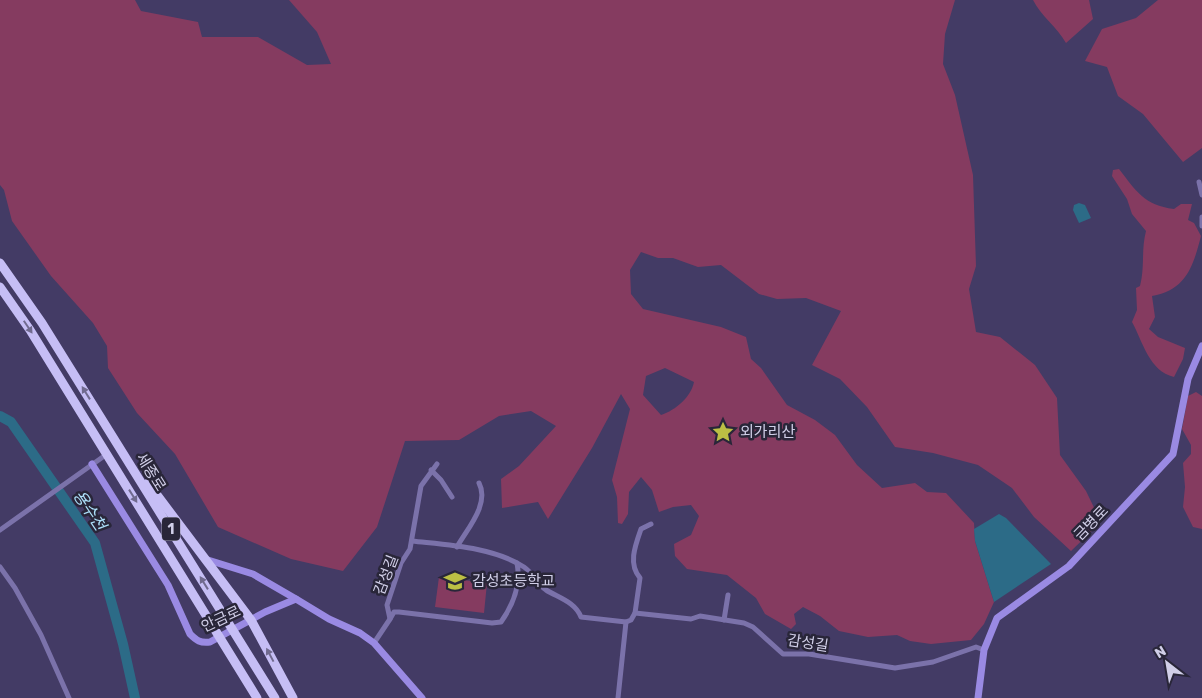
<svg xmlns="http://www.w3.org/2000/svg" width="1202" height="698" viewBox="0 0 1202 698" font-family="Rubik,'Noto Sans KR',sans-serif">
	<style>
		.green { fill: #853b60; fill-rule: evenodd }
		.water { fill: #2c6b87 }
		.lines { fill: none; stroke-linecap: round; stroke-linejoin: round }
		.river { stroke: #2c6b87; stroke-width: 10 }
		.street { stroke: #7b72aa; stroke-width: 5 }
		.secondary { stroke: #9a8ae3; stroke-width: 7 }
		.highway { stroke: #c6bef5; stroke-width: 9 }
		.oneway { fill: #706a8e }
		.labels { text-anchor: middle; stroke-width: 5; stroke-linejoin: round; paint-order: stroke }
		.shield { fill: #292639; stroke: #9f9cb4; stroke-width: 1 }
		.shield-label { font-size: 14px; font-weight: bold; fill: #d1cfe8 }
		.poi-label { font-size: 15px; fill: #d1cfe8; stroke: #292639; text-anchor: start }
		.street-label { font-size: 15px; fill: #d1cfe8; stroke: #292639 }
		.water-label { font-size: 16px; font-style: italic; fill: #aee1fb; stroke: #292639 }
	</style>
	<rect width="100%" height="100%" fill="#433b65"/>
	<!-- green -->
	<g class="green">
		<path d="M0,0H135L141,11L198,22L202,37H258L307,65L331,64L317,32L289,0H955L945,34L943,64L955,95L973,175L976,266L969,289L976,332L1000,337L1035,365L1057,398L1060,455L1086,491L1101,522L1071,551L1034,517L1012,488L978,465L933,453L895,447L867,407L840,379L812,365L841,311L806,298L777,299L759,294L721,265L698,267L673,258H658L641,252L630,270L631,294L643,309L721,327L746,337L751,359L761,368L787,405L815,420L835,435L857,465L882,488L915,483L927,492L946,493L974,523L975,541L994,602L984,624L971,640L931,644L910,641L897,635L868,637L839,631L820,616L803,607L794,614L796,624L791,629L765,614L756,598L727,575L687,569L675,556L674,544L691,535L699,516L691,505L673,507L659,512L652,490L641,477L629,492L628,514L622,524L618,523L617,497L612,480L630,409L621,394L592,448L548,519L538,502L502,508L501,479L519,466L556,426L531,411L499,416L459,440L405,441L377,527L343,571L291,559L218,527L175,454L137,413L108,368L107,346L93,323L51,276L12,221L4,190L0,185ZM665,368L694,382C691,397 676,410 661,415L643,395L646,376Z"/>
		<path d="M1033,0H1089L1093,19L1066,43C1057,27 1041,16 1033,0Z"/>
		<polygon points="1158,0 1202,0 1202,148 1183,162 1143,114 1118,96 1107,67 1085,61 1102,29 1136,18"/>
		<path d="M1119,169C1136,191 1144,205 1174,209L1181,204H1192L1188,220L1194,223L1201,236C1193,267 1186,290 1152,296L1155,317L1149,329L1158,337L1185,348L1183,359L1174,377C1149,371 1143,342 1132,322L1137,310L1136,288L1140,286C1145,267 1141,250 1146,231L1132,214L1127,199L1112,176L1113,170Z"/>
		<polygon points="1196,392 1202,396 1202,529 1193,527 1183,507 1185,487 1183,463 1191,454 1191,445 1182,429 1188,396"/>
		<polygon points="439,577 487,583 484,613 435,607"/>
	</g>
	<!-- water -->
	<g class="water">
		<polygon points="1079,203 1085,205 1091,218 1079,223 1073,210 1074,205"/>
		<polygon points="999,514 1006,518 1051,564 994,602 975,541 974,529"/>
	</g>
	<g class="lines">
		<!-- river -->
		<polyline class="river" points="0,416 11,422 95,543 123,644 135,698"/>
		<!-- street -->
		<g class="street">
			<polyline points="1199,182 1202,195"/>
			<polyline points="1202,217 1202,226"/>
			<polyline points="431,470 441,480 452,497"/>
			<polyline points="0,530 107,454"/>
			<path d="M412,541C448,545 493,547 524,567C533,573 537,584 546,590C559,598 575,602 581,617L626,622L631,620L635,613L691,619L700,616L744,623L753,627L783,654H809L895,668L933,662L976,647L984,650"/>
			<path d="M457,547C467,529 490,504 479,483"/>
			<polyline points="0,567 15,588 41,635 69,698"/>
			<path d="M635,613L640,578C628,564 635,546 641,529L651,524"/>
			<path d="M390,619L394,612H399L492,623L501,622C513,605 521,584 517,563"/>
			<polyline points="724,620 728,595"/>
			<polyline points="374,643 390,619 387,605 401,563 410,549 421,486 437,464"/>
			<polyline points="618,698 626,622"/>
		</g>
		<!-- secondary -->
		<g class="secondary">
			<path d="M92,464L168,585L190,634C197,641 200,643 210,642L265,612L296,599L329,619L360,633L374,643L422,698"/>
			<polyline points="208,560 253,574 296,599"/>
			<polyline points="978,698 984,650 997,618 1069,566 1173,454 1188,379 1202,346"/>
		</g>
		<!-- highway -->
		<g class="highway">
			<polyline points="0,263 42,323 275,698"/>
			<polyline points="0,287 30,330 257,698"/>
			<polyline points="148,483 251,620 293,698"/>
		</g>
	</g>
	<!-- one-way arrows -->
	<defs><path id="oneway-solid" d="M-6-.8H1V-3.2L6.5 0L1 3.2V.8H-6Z" transform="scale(1.25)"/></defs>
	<g class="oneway">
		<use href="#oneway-solid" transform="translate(28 327) rotate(56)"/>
		<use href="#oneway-solid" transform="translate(86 393) rotate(-122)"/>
		<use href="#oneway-solid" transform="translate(133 496) rotate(58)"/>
		<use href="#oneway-solid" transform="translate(204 583) rotate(-122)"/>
		<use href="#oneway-solid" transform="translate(270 655) rotate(-118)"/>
	</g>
	<!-- icons -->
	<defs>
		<g id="sight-bare" transform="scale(1.725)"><path d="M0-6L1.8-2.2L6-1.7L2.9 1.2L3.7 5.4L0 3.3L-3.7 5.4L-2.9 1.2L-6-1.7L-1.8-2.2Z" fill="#bcbf44" stroke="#292639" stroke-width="2.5" paint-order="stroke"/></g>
		<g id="school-bare" transform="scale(1.725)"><path d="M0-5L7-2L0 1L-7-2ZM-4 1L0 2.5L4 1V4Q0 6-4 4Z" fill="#bcbf44" stroke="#292639" stroke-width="2.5" paint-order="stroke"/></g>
	</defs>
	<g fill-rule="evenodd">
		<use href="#sight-bare" x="723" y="432"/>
		<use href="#school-bare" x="455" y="581"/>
	</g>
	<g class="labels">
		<!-- shield labels -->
		<rect class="shield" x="162" y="517.5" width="18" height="23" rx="4"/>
		<g class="shield-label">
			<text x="171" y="534">1</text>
		</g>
		<!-- poi labels -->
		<g class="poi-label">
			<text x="740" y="437">외가리산</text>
			<text x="472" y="586">감성초등학교</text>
		</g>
		<!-- street labels -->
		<g class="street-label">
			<text transform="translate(151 472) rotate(58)" y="5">세종로</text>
			<text transform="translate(1091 523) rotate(-46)" y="5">금병로</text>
			<text transform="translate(386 575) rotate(-69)" y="5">감성길</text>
			<text transform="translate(221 619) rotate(-25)" y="5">안금로</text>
			<text transform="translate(808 643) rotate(9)" y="5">감성길</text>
		</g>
		<!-- water labels -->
		<g class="water-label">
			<text transform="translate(90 510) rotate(56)" y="6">용수천</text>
		</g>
	</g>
	<!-- north arrow -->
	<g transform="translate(1167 663) rotate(329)" stroke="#292639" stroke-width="4" paint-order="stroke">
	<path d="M0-4L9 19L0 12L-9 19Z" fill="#d1cfe8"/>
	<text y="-8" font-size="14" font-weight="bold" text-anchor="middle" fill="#d1cfe8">N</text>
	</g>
</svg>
